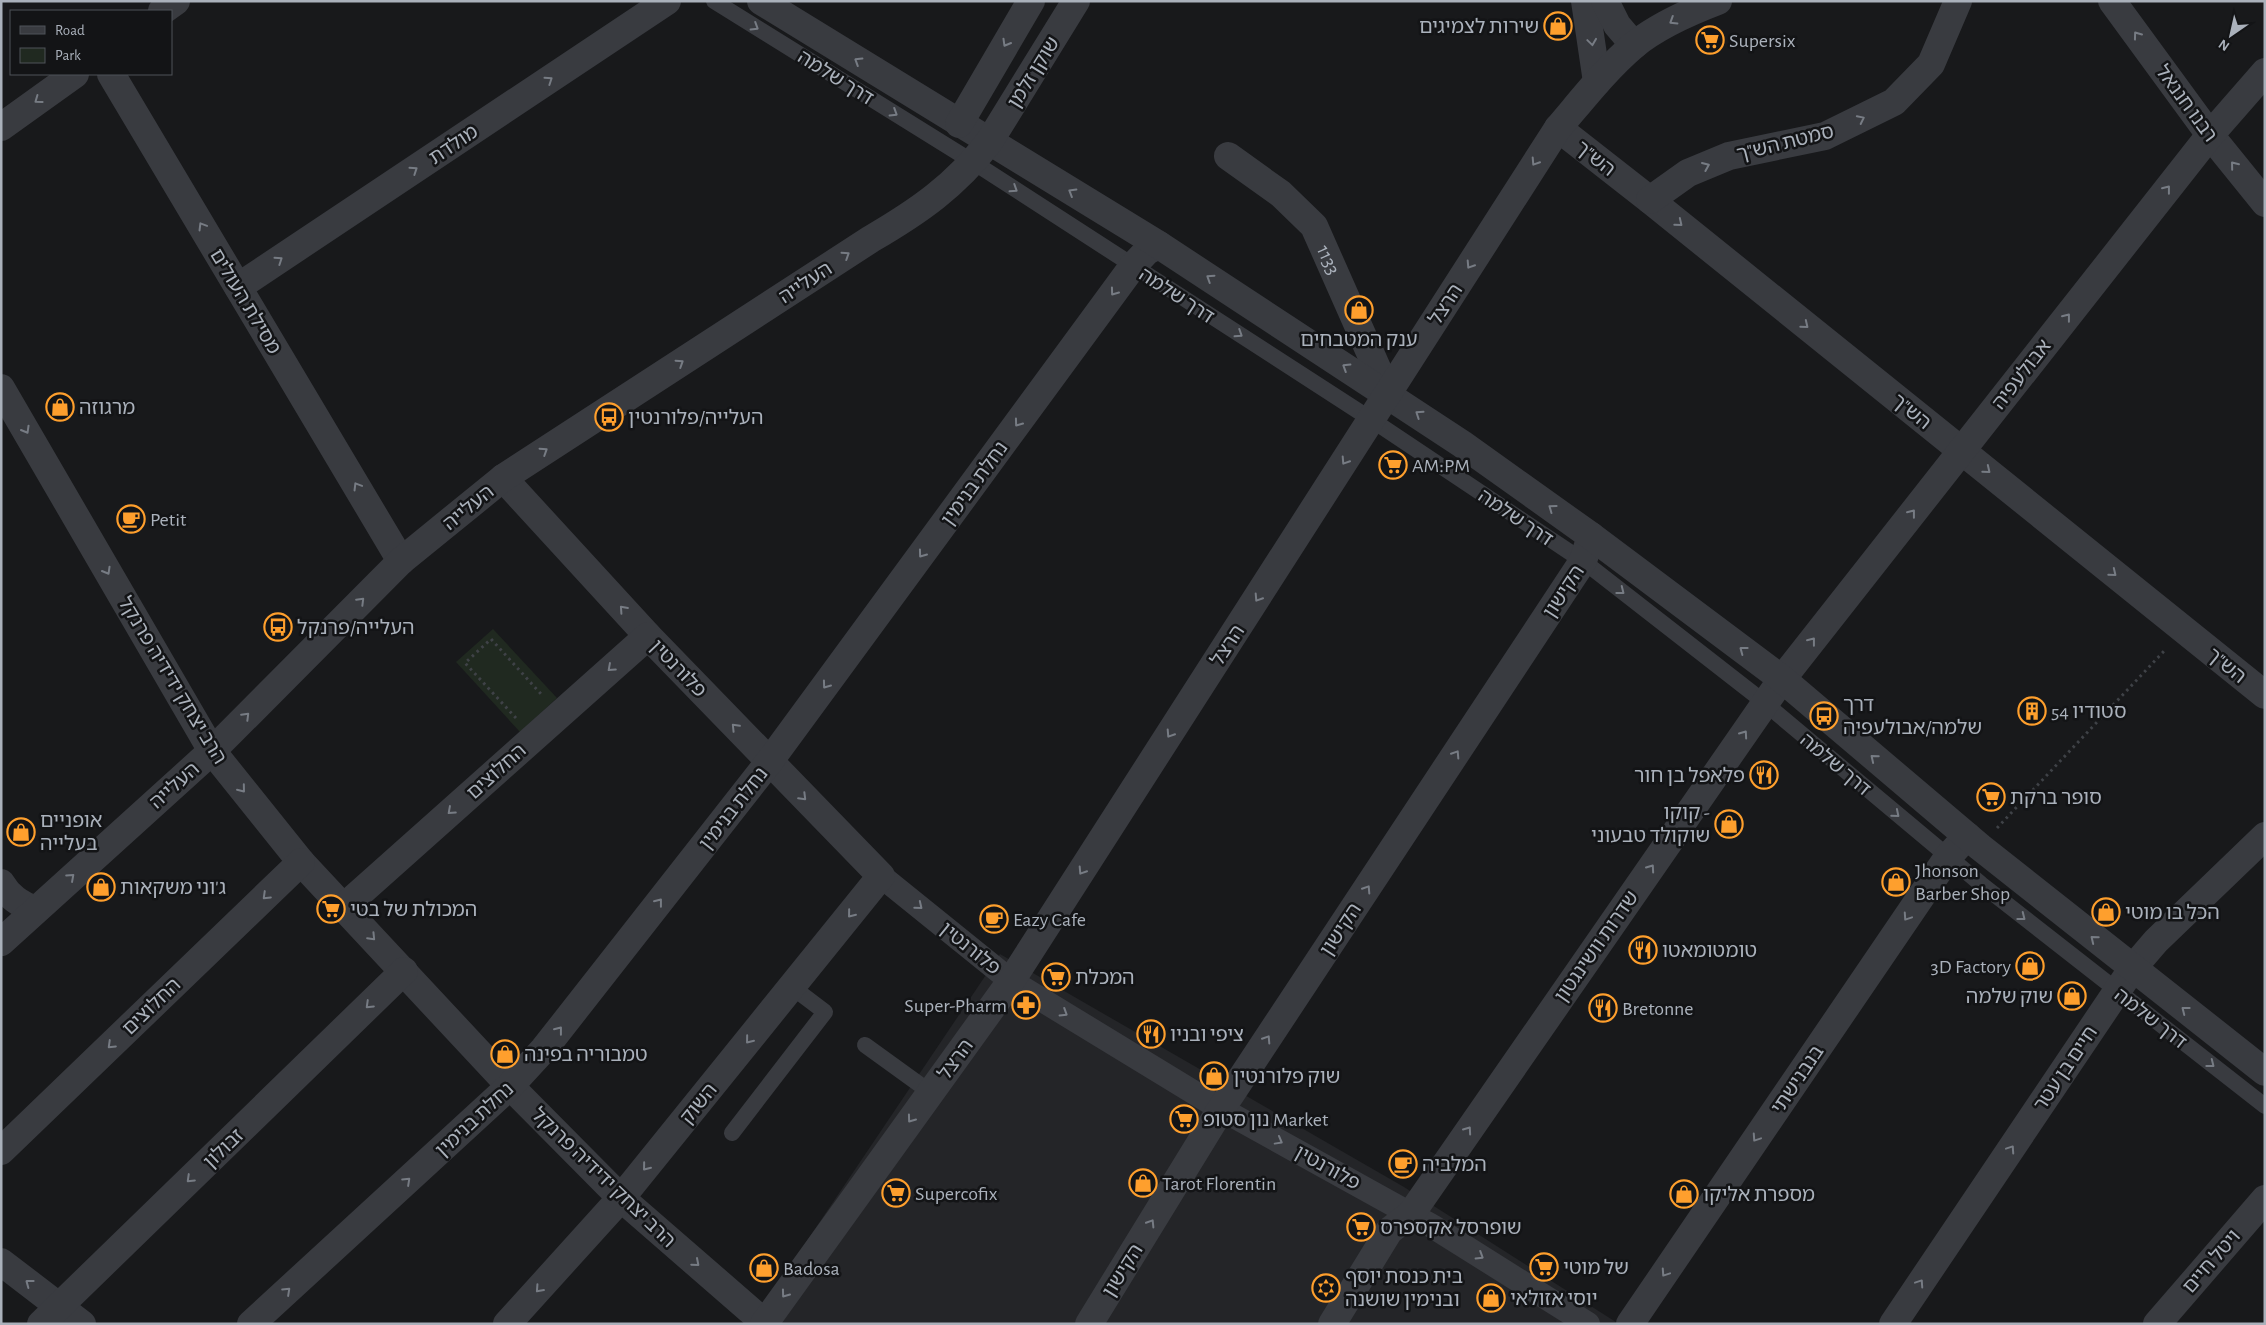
<svg xmlns="http://www.w3.org/2000/svg" width="2266" height="1325" viewBox="0 0 2266 1325" font-family="'Alegreya Sans','Noto Sans Hebrew',sans-serif">
	<style>
		.built { fill: #242528 }
		.green { fill: #202920 }
		.lines { fill: none; stroke-linecap: round; stroke-linejoin: round }
		.path { stroke: #3f4247; stroke-width: 3; stroke-dasharray: 2.5 4; stroke-linecap: butt }
		.service { stroke: #393b40; stroke-width: 16 }
		.pedestrian { stroke: #393b40; stroke-width: 24 }
		.minor { stroke: #393b40; stroke-width: 28 }
		.tertiary { stroke: #393b40; stroke-width: 28 }
		.oneway { stroke: #777c84 }
		.labels { text-anchor: middle; stroke-width: 5; stroke-linejoin: round; paint-order: stroke }
		.poi-label { font-size: 20px; fill: #aab1bb; stroke: #131416; text-anchor: start }
		.street-label { font-size: 20px; fill: #aab1bb; stroke: #131416 }
	</style>
	<rect width="100%" height="100%" fill="#18191b"/>
	<!-- built -->
	<polygon class="built" points="1000,954 1404,1187 1619,1324 751,1324"/>
	<!-- green -->
	<polygon class="green" points="493,629 557,698 520,732 456,662"/>
	<g class="lines">
		<!-- path -->
		<g class="path">
			<polyline points="516,718 465,663 491,639 541,694"/>
			<polyline points="1997,828 2166,649"/>
		</g>
		<!-- service -->
		<g class="service">
			<polyline points="714,1 973,162 1372,420 1583,561 1755,695 1981,884 2265,1106"/>
			<polyline points="865,1045 930,1092"/>
			<polyline points="732,1133 825,1012 792,987"/>
		</g>
		<!-- pedestrian -->
		<polyline class="pedestrian" points="881,876 1011,981 1221,1109 1432,1226 1588,1324"/>
		<!-- minor -->
		<g class="minor">
			<polyline points="1585,1 1597,82"/>
			<polyline points="1605,1 1617,25 1634,45"/>
			<polyline points="2112,1 2210,135 2265,203"/>
			<polyline points="111,74 401,561"/>
			<polyline points="1558,128 1650,200 2265,695"/>
			<path id="s1" d="M1228,156L1281,194L1314,226L1388,393"/>
			<polyline points="1650,200 1688,173 1729,156 1825,136 1894,102 1931,64 1958,1"/>
			<polyline points="238,287 667,1"/>
			<polyline points="1,388 212,751 301,862 510,1086 621,1198 766,1324"/>
			<polyline points="503,478 648,636 881,876 621,1198 507,1324"/>
			<path d="M1,883C9,897 20,904 35,910"/>
			<polyline points="344,907 648,636"/>
			<polyline points="1,1151 301,862"/>
			<polyline points="1,1262 82,1324"/>
			<polyline points="41,1324 404,971"/>
			<polyline points="251,1324 510,1086 544,1049 769,762 1133,266 1147,251 1159,245"/>
			<polyline points="1089,1324 1221,1109 1583,561 1591,536"/>
			<polyline points="1332,1324 1389,1231 1411,1214 1782,679 2210,135 2265,72"/>
			<polyline points="1630,1324 1948,857 1967,836"/>
			<polyline points="1893,1324 2132,969 2156,941 2265,836"/>
			<polyline points="2157,1324 2265,1199"/>
		</g>
		<!-- tertiary -->
		<g class="tertiary">
			<polyline points="761,1 1159,245 1462,444 1591,536 1782,679 1980,847 2265,1072"/>
			<polyline points="162,11 176,1"/>
			<polyline points="959,124 1031,1"/>
			<polyline points="1,127 75,74"/>
			<path d="M1,942L212,751L401,561L503,478L871,239C919,211 955,186 989,142L1076,1"/>
			<path d="M764,1324L1011,981L1558,128C1582,100 1605,70 1633,46C1657,26 1689,12 1718,1"/>
		</g>
	</g>
	<!-- one-way arrows -->
	<defs><path id="oneway-chevron" d="M-2-3.5L2.5 0L-2 3.5" fill="none" stroke-width="1.6" stroke-linecap="round" stroke-linejoin="round" transform="scale(1.25)"/></defs>
	<g class="oneway">
		<use href="#oneway-chevron" transform="translate(1673 21) rotate(148)"/>
		<use href="#oneway-chevron" transform="translate(755 27) rotate(32)"/>
		<use href="#oneway-chevron" transform="translate(2137 35) rotate(-126)"/>
		<use href="#oneway-chevron" transform="translate(1592 42) rotate(82)"/>
		<use href="#oneway-chevron" transform="translate(1006 43) rotate(120)"/>
		<use href="#oneway-chevron" transform="translate(858 61) rotate(-148)"/>
		<use href="#oneway-chevron" transform="translate(549 80) rotate(-34)"/>
		<use href="#oneway-chevron" transform="translate(38 100) rotate(144)"/>
		<use href="#oneway-chevron" transform="translate(894 113) rotate(32)"/>
		<use href="#oneway-chevron" transform="translate(1861 119) rotate(-26)"/>
		<use href="#oneway-chevron" transform="translate(1535 162) rotate(123)"/>
		<use href="#oneway-chevron" transform="translate(2234 165) rotate(-129)"/>
		<use href="#oneway-chevron" transform="translate(1706 166) rotate(-23)"/>
		<use href="#oneway-chevron" transform="translate(414 170) rotate(-34)"/>
		<use href="#oneway-chevron" transform="translate(1014 189) rotate(33)"/>
		<use href="#oneway-chevron" transform="translate(2167 189) rotate(-52)"/>
		<use href="#oneway-chevron" transform="translate(1072 192) rotate(-149)"/>
		<use href="#oneway-chevron" transform="translate(1679 223) rotate(39)"/>
		<use href="#oneway-chevron" transform="translate(202 226) rotate(-121)"/>
		<use href="#oneway-chevron" transform="translate(846 255) rotate(-33)"/>
		<use href="#oneway-chevron" transform="translate(279 260) rotate(-34)"/>
		<use href="#oneway-chevron" transform="translate(1470 265) rotate(123)"/>
		<use href="#oneway-chevron" transform="translate(1210 278) rotate(-147)"/>
		<use href="#oneway-chevron" transform="translate(1114 292) rotate(126)"/>
		<use href="#oneway-chevron" transform="translate(2067 317) rotate(-52)"/>
		<use href="#oneway-chevron" transform="translate(1805 325) rotate(39)"/>
		<use href="#oneway-chevron" transform="translate(1239 334) rotate(33)"/>
		<use href="#oneway-chevron" transform="translate(680 363) rotate(-33)"/>
		<use href="#oneway-chevron" transform="translate(1346 367) rotate(-148)"/>
		<use href="#oneway-chevron" transform="translate(1419 414) rotate(-146)"/>
		<use href="#oneway-chevron" transform="translate(1018 423) rotate(126)"/>
		<use href="#oneway-chevron" transform="translate(26 430) rotate(60)"/>
		<use href="#oneway-chevron" transform="translate(544 451) rotate(-33)"/>
		<use href="#oneway-chevron" transform="translate(1345 461) rotate(123)"/>
		<use href="#oneway-chevron" transform="translate(1987 470) rotate(39)"/>
		<use href="#oneway-chevron" transform="translate(357 486) rotate(-121)"/>
		<use href="#oneway-chevron" transform="translate(1552 508) rotate(-144)"/>
		<use href="#oneway-chevron" transform="translate(1912 513) rotate(-52)"/>
		<use href="#oneway-chevron" transform="translate(922 554) rotate(126)"/>
		<use href="#oneway-chevron" transform="translate(107 571) rotate(60)"/>
		<use href="#oneway-chevron" transform="translate(2113 573) rotate(39)"/>
		<use href="#oneway-chevron" transform="translate(1621 591) rotate(38)"/>
		<use href="#oneway-chevron" transform="translate(1258 598) rotate(123)"/>
		<use href="#oneway-chevron" transform="translate(361 601) rotate(-45)"/>
		<use href="#oneway-chevron" transform="translate(623 609) rotate(-132)"/>
		<use href="#oneway-chevron" transform="translate(1812 641) rotate(-52)"/>
		<use href="#oneway-chevron" transform="translate(1743 650) rotate(-143)"/>
		<use href="#oneway-chevron" transform="translate(611 668) rotate(138)"/>
		<use href="#oneway-chevron" transform="translate(826 685) rotate(126)"/>
		<use href="#oneway-chevron" transform="translate(246 716) rotate(-45)"/>
		<use href="#oneway-chevron" transform="translate(735 727) rotate(-134)"/>
		<use href="#oneway-chevron" transform="translate(1170 734) rotate(123)"/>
		<use href="#oneway-chevron" transform="translate(1744 734) rotate(-55)"/>
		<use href="#oneway-chevron" transform="translate(1456 754) rotate(-57)"/>
		<use href="#oneway-chevron" transform="translate(1874 758) rotate(-140)"/>
		<use href="#oneway-chevron" transform="translate(242 789) rotate(51)"/>
		<use href="#oneway-chevron" transform="translate(803 797) rotate(45)"/>
		<use href="#oneway-chevron" transform="translate(451 811) rotate(138)"/>
		<use href="#oneway-chevron" transform="translate(1896 814) rotate(40)"/>
		<use href="#oneway-chevron" transform="translate(1651 868) rotate(-55)"/>
		<use href="#oneway-chevron" transform="translate(1082 871) rotate(123)"/>
		<use href="#oneway-chevron" transform="translate(71 877) rotate(-42)"/>
		<use href="#oneway-chevron" transform="translate(1367 889) rotate(-57)"/>
		<use href="#oneway-chevron" transform="translate(266 896) rotate(136)"/>
		<use href="#oneway-chevron" transform="translate(659 902) rotate(-52)"/>
		<use href="#oneway-chevron" transform="translate(919 906) rotate(39)"/>
		<use href="#oneway-chevron" transform="translate(851 914) rotate(129)"/>
		<use href="#oneway-chevron" transform="translate(1907 917) rotate(124)"/>
		<use href="#oneway-chevron" transform="translate(2022 917) rotate(38)"/>
		<use href="#oneway-chevron" transform="translate(372 937) rotate(46)"/>
		<use href="#oneway-chevron" transform="translate(2094 939) rotate(-141)"/>
		<use href="#oneway-chevron" transform="translate(369 1005) rotate(136)"/>
		<use href="#oneway-chevron" transform="translate(2185 1010) rotate(-142)"/>
		<use href="#oneway-chevron" transform="translate(1064 1013) rotate(32)"/>
		<use href="#oneway-chevron" transform="translate(559 1030) rotate(-52)"/>
		<use href="#oneway-chevron" transform="translate(1267 1039) rotate(-57)"/>
		<use href="#oneway-chevron" transform="translate(749 1040) rotate(129)"/>
		<use href="#oneway-chevron" transform="translate(111 1045) rotate(136)"/>
		<use href="#oneway-chevron" transform="translate(2211 1064) rotate(38)"/>
		<use href="#oneway-chevron" transform="translate(911 1119) rotate(126)"/>
		<use href="#oneway-chevron" transform="translate(1468 1130) rotate(-55)"/>
		<use href="#oneway-chevron" transform="translate(1756 1138) rotate(124)"/>
		<use href="#oneway-chevron" transform="translate(1279 1141) rotate(29)"/>
		<use href="#oneway-chevron" transform="translate(2011 1149) rotate(-56)"/>
		<use href="#oneway-chevron" transform="translate(646 1167) rotate(129)"/>
		<use href="#oneway-chevron" transform="translate(190 1179) rotate(136)"/>
		<use href="#oneway-chevron" transform="translate(407 1181) rotate(-43)"/>
		<use href="#oneway-chevron" transform="translate(1151 1223) rotate(-58)"/>
		<use href="#oneway-chevron" transform="translate(1480 1256) rotate(32)"/>
		<use href="#oneway-chevron" transform="translate(696 1263) rotate(41)"/>
		<use href="#oneway-chevron" transform="translate(1665 1273) rotate(124)"/>
		<use href="#oneway-chevron" transform="translate(29 1283) rotate(-143)"/>
		<use href="#oneway-chevron" transform="translate(1920 1283) rotate(-56)"/>
		<use href="#oneway-chevron" transform="translate(539 1289) rotate(132)"/>
		<use href="#oneway-chevron" transform="translate(287 1291) rotate(-43)"/>
		<use href="#oneway-chevron" transform="translate(785 1294) rotate(126)"/>
	</g>
	<!-- icons -->
	<defs>
		<g id="shop-ring" transform="scale(1.4375)"><circle r="9.5" fill="#131416" stroke="#fe9f2d" stroke-width="1.5"/><path d="M-5-2.5h2.3a2.7 3.5 0 0 1 5.4 0H5L5.5 6h-11ZM-1.5-2.5h3a1.5 2.3 0 0 0-3 0Z" fill="#fe9f2d"/></g>
		<g id="supermarket-ring" transform="scale(1.4375)"><circle r="9.5" fill="#131416" stroke="#fe9f2d" stroke-width="1.5"/><path d="M-6-5.5h2.5l.6 2H6L4.5 2H-2.5L-4.4-4H-6ZM-1.5 3.2a1.3 1.3 0 1 0 .1 0ZM3 3.2a1.3 1.3 0 1 0 .1 0Z" fill="#fe9f2d"/></g>
		<g id="bus-ring" transform="scale(1.4375)"><circle r="9.5" fill="#131416" stroke="#fe9f2d" stroke-width="1.5"/><path d="M-5-6H5V4H4V6H2V4H-2V6H-4V4H-5ZM-3.5-4V0h7V-4ZM-3.5 1.2v1.5H-2V1.2ZM2 1.2v1.5H3.5V1.2Z" fill="#fe9f2d"/></g>
		<g id="cafe-ring" transform="scale(1.4375)"><circle r="9.5" fill="#131416" stroke="#fe9f2d" stroke-width="1.5"/><path d="M-5.5-4.5H6V0H3Q3 3.5 0 3.5H-2.5Q-5.5 3.5-5.5 0ZM3-3.2v2h1.7v-2ZM-6 4.5H4V6H-6Z" fill="#fe9f2d"/></g>
		<g id="building-ring" transform="scale(1.4375)"><circle r="9.5" fill="#131416" stroke="#fe9f2d" stroke-width="1.5"/><path d="M-4-6H4V6H1V3H-1V6H-4ZM-2.5-4.3h1.7v1.8h-1.7ZM.8-4.3h1.7v1.8H.8ZM-2.5-1h1.7V.8h-1.7ZM.8-1h1.7V.8H.8Z" fill="#fe9f2d"/></g>
		<g id="restaurant-ring" transform="scale(1.4375)"><circle r="9.5" fill="#131416" stroke="#fe9f2d" stroke-width="1.5"/><path d="M-5-6h1v4h1v-4h1v4h1v-4h1v5L-1.5 .5V6h-2V.5L-5-1ZM5-6V6H3V1.5H1.5Q1.5-4 5-6Z" fill="#fe9f2d"/></g>
		<g id="pharmacy-ring" transform="scale(1.4375)"><circle r="9.5" fill="#131416" stroke="#fe9f2d" stroke-width="1.5"/><path d="M-2-6h4v4h4v4h-4v4h-4v-4h-4v-4h4Z" fill="#fe9f2d"/></g>
		<g id="synagogue-ring" transform="scale(1.4375)"><circle r="9.5" fill="#131416" stroke="#fe9f2d" stroke-width="1.5"/><path d="M0-6.5L5.6 3.2H-5.6ZM0 6.5L5.6-3.2H-5.6Z" fill="#fe9f2d"/></g>
	</defs>
	<g fill-rule="evenodd">
		<use href="#shop-ring" x="1558" y="26"/>
		<use href="#supermarket-ring" x="1710" y="40"/>
		<use href="#shop-ring" x="1359" y="310"/>
		<use href="#shop-ring" x="60" y="407"/>
		<use href="#bus-ring" x="609" y="417"/>
		<use href="#supermarket-ring" x="1393" y="465"/>
		<use href="#cafe-ring" x="131" y="519"/>
		<use href="#bus-ring" x="278" y="627"/>
		<use href="#building-ring" x="2032" y="711"/>
		<use href="#bus-ring" x="1824" y="716"/>
		<use href="#restaurant-ring" x="1764" y="775"/>
		<use href="#supermarket-ring" x="1991" y="797"/>
		<use href="#shop-ring" x="1729" y="824"/>
		<use href="#shop-ring" x="21" y="832"/>
		<use href="#shop-ring" x="1896" y="882"/>
		<use href="#shop-ring" x="101" y="887"/>
		<use href="#supermarket-ring" x="331" y="909"/>
		<use href="#shop-ring" x="2106" y="912"/>
		<use href="#cafe-ring" x="994" y="919"/>
		<use href="#restaurant-ring" x="1643" y="950"/>
		<use href="#shop-ring" x="2030" y="966"/>
		<use href="#supermarket-ring" x="1056" y="977"/>
		<use href="#shop-ring" x="2072" y="996"/>
		<use href="#pharmacy-ring" x="1026" y="1005"/>
		<use href="#restaurant-ring" x="1603" y="1008"/>
		<use href="#restaurant-ring" x="1151" y="1034"/>
		<use href="#shop-ring" x="505" y="1054"/>
		<use href="#shop-ring" x="1214" y="1076"/>
		<use href="#supermarket-ring" x="1184" y="1119"/>
		<use href="#cafe-ring" x="1403" y="1164"/>
		<use href="#shop-ring" x="1143" y="1183"/>
		<use href="#supermarket-ring" x="896" y="1193"/>
		<use href="#shop-ring" x="1684" y="1194"/>
		<use href="#supermarket-ring" x="1361" y="1227"/>
		<use href="#supermarket-ring" x="1544" y="1267"/>
		<use href="#shop-ring" x="764" y="1268"/>
		<use href="#synagogue-ring" x="1326" y="1288"/>
		<use href="#shop-ring" x="1491" y="1298"/>
	</g>
	<g class="labels">
		<!-- poi labels -->
		<g class="poi-label">
			<text x="1539" y="33" text-anchor="end">שירות לצמיגים</text>
			<text x="1729" y="47">Supersix</text>
			<text x="1359" y="346" text-anchor="middle">ענק המטבחים</text>
			<text x="79" y="414">מרגוזה</text>
			<text x="628" y="424">העלייה/פלורנטין</text>
			<text x="1412" y="472">AM:PM</text>
			<text x="150" y="526">Petit</text>
			<text x="297" y="634">העלייה/פרנקל</text>
			<text x="1843" y="711">דרך<tspan x="1843" dy="23">שלמה/אבולעפיה</tspan></text>
			<text x="2051" y="718">סטודיו 54</text>
			<text x="1745" y="782" text-anchor="end">פלאפל בן חור</text>
			<text x="2010" y="804">סופר ברקת</text>
			<text x="1710" y="819" text-anchor="end">קוקו -<tspan x="1710" dy="23">שוקולד טבעוני</tspan></text>
			<text x="40" y="827">אופניים<tspan x="40" dy="23">בעלייה</tspan></text>
			<text x="1915" y="877">Jhonson<tspan x="1915" dy="23">Barber Shop</tspan></text>
			<text x="120" y="894">ג'וני משקאות</text>
			<text x="350" y="916">המכולת של בטי</text>
			<text x="2125" y="919">הכל בו מוטי</text>
			<text x="1013" y="926">Eazy Cafe</text>
			<text x="1662" y="957">טומטומאטו</text>
			<text x="2011" y="973" text-anchor="end">3D Factory</text>
			<text x="1075" y="984">המכלת</text>
			<text x="2053" y="1003" text-anchor="end">שוק שלמה</text>
			<text x="1007" y="1012" text-anchor="end">Super-Pharm</text>
			<text x="1622" y="1015">Bretonne</text>
			<text x="1170" y="1041">ציפי ובניו</text>
			<text x="524" y="1061">טמבוריה בפינה</text>
			<text x="1233" y="1083">שוק פלורנטין</text>
			<text x="1203" y="1126">נון סטופ Market</text>
			<text x="1422" y="1171">המלביה</text>
			<text x="1162" y="1190">Tarot Florentin</text>
			<text x="915" y="1200">Supercofix</text>
			<text x="1703" y="1201">מספרת אליקו</text>
			<text x="1380" y="1234">שופרסל אקספרס</text>
			<text x="1563" y="1274">של מוטי</text>
			<text x="783" y="1275">Badosa</text>
			<text x="1345" y="1283">בית כנסת יוסף<tspan x="1345" dy="23">ובנימין שושנה</tspan></text>
			<text x="1510" y="1305">יוסי אזולאי</text>
		</g>
		<!-- street labels -->
		<g class="street-label">
			<text transform="translate(1033 72) rotate(-58)" y="7">שוקן זלמן</text>
			<text transform="translate(836 77) rotate(32)" y="7">דרך שלמה</text>
			<text transform="translate(2187 103) rotate(54)" y="7">רבנו חננאל</text>
			<text transform="translate(1785 142) rotate(-14)" y="7">סמטת הש"ך</text>
			<text transform="translate(453 144) rotate(-34)" y="7">מולדת</text>
			<text transform="translate(1596 158) rotate(38)" y="7">הש"ך</text>
			<text dy="7" stroke="none"><textPath href="#s1" startOffset="148">1133</textPath></text>
			<text transform="translate(805 282) rotate(-33)" y="7">העלייה</text>
			<text transform="translate(1177 295) rotate(33)" y="7">דרך שלמה</text>
			<text transform="translate(246 301) rotate(59)" y="7">מסילת העולים</text>
			<text transform="translate(1445 304) rotate(-57)" y="7">הרצל</text>
			<text transform="translate(2021 374) rotate(-52)" y="7">אבולעפיה</text>
			<text transform="translate(1912 411) rotate(39)" y="7">הש"ך</text>
			<text transform="translate(974 483) rotate(-54)" y="7">נחלת בנימין</text>
			<text transform="translate(468 507) rotate(-39)" y="7">העלייה</text>
			<text transform="translate(1516 517) rotate(34)" y="7">דרך שלמה</text>
			<text transform="translate(1563 591) rotate(-57)" y="7">הקישון</text>
			<text transform="translate(1227 645) rotate(-57)" y="7">הרצל</text>
			<text transform="translate(2227 665) rotate(39)" y="7">הש"ך</text>
			<text transform="translate(679 668) rotate(46)" y="7">פלורנטין</text>
			<text transform="translate(173 680) rotate(59)" y="7">הרב יצחק ידידיה פרנקל</text>
			<text transform="translate(1836 764) rotate(40)" y="7">דרך שלמה</text>
			<text transform="translate(496 771) rotate(-42)" y="7">החלוצים</text>
			<text transform="translate(174 785) rotate(-42)" y="7">העלייה</text>
			<text transform="translate(733 808) rotate(-52)" y="7">נחלת בנימין</text>
			<text transform="translate(1340 929) rotate(-57)" y="7">הקישון</text>
			<text transform="translate(1596 946) rotate(-55)" y="7">שדרות וושינגטון</text>
			<text transform="translate(971 948) rotate(39)" y="7">פלורנטין</text>
			<text transform="translate(151 1006) rotate(-44)" y="7">החלוצים</text>
			<text transform="translate(2151 1018) rotate(38)" y="7">דרך שלמה</text>
			<text transform="translate(955 1059) rotate(-54)" y="7">הרצל</text>
			<text transform="translate(2065 1068) rotate(-56)" y="7">חיים בן עטר</text>
			<text transform="translate(1797 1079) rotate(-56)" y="7">בנבנישתי</text>
			<text transform="translate(698 1103) rotate(-51)" y="7">השוק</text>
			<text transform="translate(474 1119) rotate(-43)" y="7">נחלת בנימין</text>
			<text transform="translate(223 1148) rotate(-44)" y="7">זבולון</text>
			<text transform="translate(1328 1167) rotate(29)" y="7">פלורנטין</text>
			<text transform="translate(604 1177) rotate(44)" y="7">הרב יצחק ידידיה פרנקל</text>
			<text transform="translate(2211 1261) rotate(-49)" y="7">ויטל חיים</text>
			<text transform="translate(1122 1270) rotate(-58)" y="7">הקישון</text>
		</g>
	</g>
	<!-- border -->
	<rect width="2266" height="1325" fill="none" stroke="#aab1bb" stroke-width="5"/>
	<!-- legend -->
	<rect x="10" y="10" width="162" height="65" fill="#131416" stroke="#4f5358"/>
	<rect x="20" y="26" width="25" height="8" fill="#393b40" stroke="#4f5358"/>
	<text x="55" y="35" font-size="15" fill="#aab1bb">Road</text>
	<rect x="20" y="48" width="25" height="15" fill="#202920" stroke="#4f5358"/>
	<text x="55" y="60" font-size="15" fill="#aab1bb">Park</text>
	<!-- north arrow -->
	<g transform="translate(2231 35) rotate(214)" stroke="#131416" stroke-width="4" paint-order="stroke">
	<path d="M0-4L9 19L0 12L-9 19Z" fill="#aab1bb"/>
	<text y="-8" font-size="14" font-weight="bold" text-anchor="middle" fill="#aab1bb">N</text>
	</g>
</svg>
